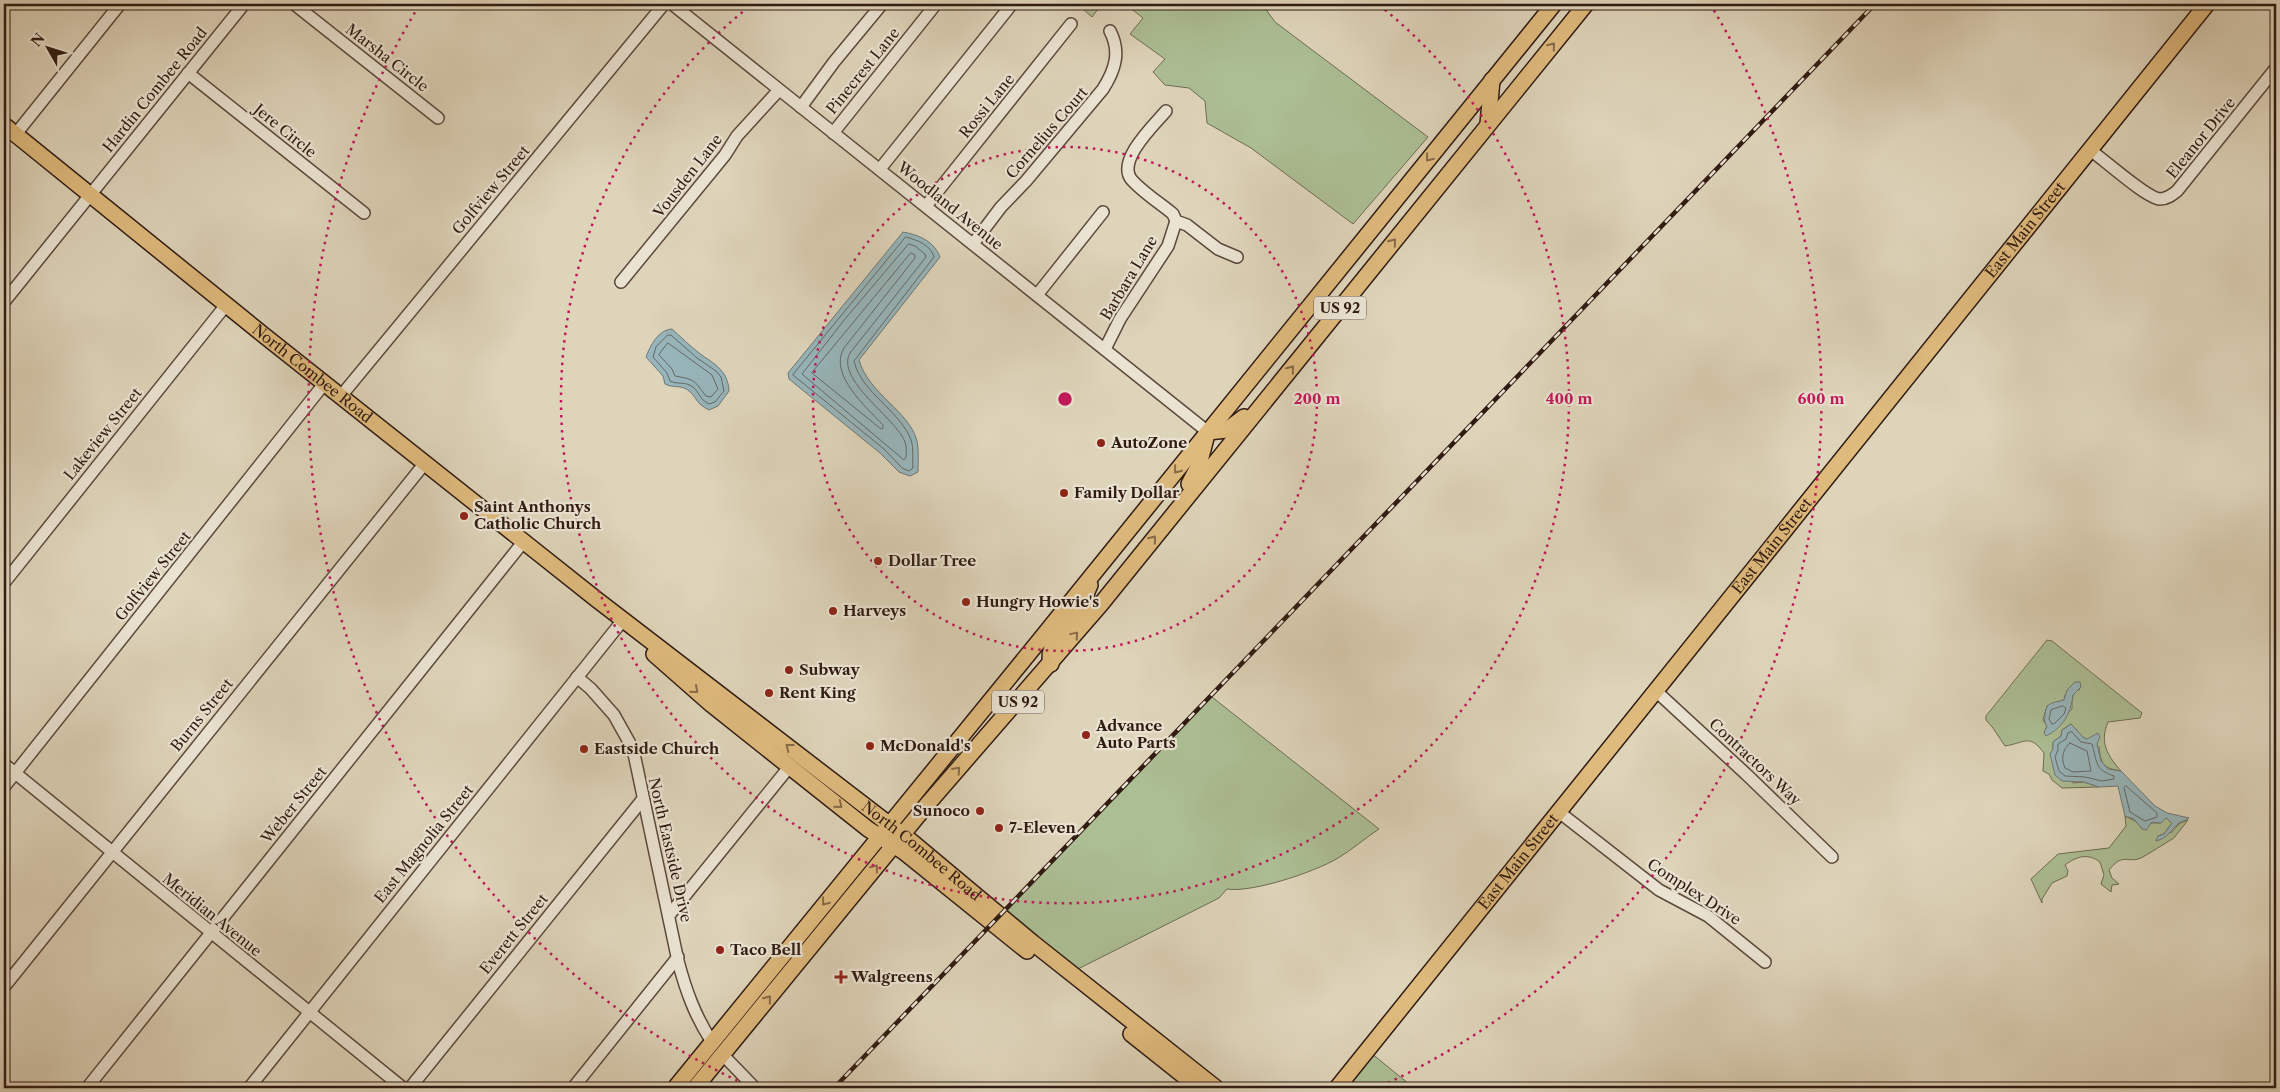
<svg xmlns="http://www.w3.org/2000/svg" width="2280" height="1092" viewBox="0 0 2280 1092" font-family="'Libre Caslon Text',serif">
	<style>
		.green { fill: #acbe94; stroke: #6e6c53; fill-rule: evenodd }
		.water { fill: #97b5ba; stroke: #6e7777 }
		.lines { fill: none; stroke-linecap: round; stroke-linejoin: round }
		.shore { stroke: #646866; stroke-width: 1 }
		.minor-casing { stroke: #5c493c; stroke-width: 14 }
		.major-casing { stroke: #301b12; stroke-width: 18 }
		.minor { stroke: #eae3d2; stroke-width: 11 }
		.major { stroke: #dfba7d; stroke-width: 15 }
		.rail-casing { stroke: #301b12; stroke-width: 4.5 }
		.rail { stroke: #eae3d2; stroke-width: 2.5; stroke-dasharray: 8; stroke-linecap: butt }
		.oneway { stroke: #886a48 }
		.ring { fill: none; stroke: #c2185b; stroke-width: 2.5; stroke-dasharray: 2.5 5 }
		.poi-dot { fill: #8f2418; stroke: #eae3d2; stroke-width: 2 }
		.labels { text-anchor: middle; stroke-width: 4.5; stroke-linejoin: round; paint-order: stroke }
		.shield { fill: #eae3d2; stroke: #68574c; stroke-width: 1 }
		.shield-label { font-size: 14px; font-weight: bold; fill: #301b12 }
		.street-label { font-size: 15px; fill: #301b12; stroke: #eae3d2 }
		.poi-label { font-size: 15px; font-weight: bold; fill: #301b12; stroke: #eae3d2; text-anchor: start }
		.centre { fill: #c2185b; stroke: #eae3d2; stroke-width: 2.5 }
		.ring-label { font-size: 15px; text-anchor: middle; font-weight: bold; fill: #c2185b; stroke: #eae3d2; stroke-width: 4.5; stroke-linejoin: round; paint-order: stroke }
	</style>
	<rect width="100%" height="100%" fill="#ded4ba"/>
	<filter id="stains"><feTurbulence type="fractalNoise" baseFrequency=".004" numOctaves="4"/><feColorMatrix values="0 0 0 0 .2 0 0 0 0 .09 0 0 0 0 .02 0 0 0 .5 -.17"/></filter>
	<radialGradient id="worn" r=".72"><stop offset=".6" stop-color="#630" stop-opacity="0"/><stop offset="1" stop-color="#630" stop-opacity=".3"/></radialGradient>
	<!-- green -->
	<g class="green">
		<polygon points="1077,4 1102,4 1092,17"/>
		<polygon points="1125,4 1262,4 1275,22 1428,137 1353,224 1251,148 1207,123 1205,101 1189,88 1165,85 1153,72 1165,59 1130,34 1143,18"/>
		<path d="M2047,640L2052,641L2142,713L2140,718L2108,722C2099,743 2108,756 2121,771C2103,768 2101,765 2099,747L2078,734L2076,729L2071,724L2062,730L2061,736L2053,742V751L2073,783L2084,782L2099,787L2062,788L2052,780L2049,774L2043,771L2044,753C2029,733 2025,743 2005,746L1993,728L1986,720V716ZM2080,689C2071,693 2072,700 2072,709L2044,733L2047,726L2043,720L2047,706L2064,700L2065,695Z"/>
		<path d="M1212,697L1379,829C1365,838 1352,850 1338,858C1315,872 1252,893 1227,889L1219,898L1074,971L1002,911L1032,884Z"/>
		<path d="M2125,816L2139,823H2161L2166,818L2172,823L2164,834L2158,836L2172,832L2180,823L2188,820L2174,838L2143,857C2128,865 2124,851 2109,870L2112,878L2119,884L2112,885L2111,892L2101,884L2104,875L2100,862C2088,853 2077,856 2065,865L2068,871L2067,876L2052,883L2042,899V903L2031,879L2058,854L2109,848L2126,826Z"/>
		<polygon points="1371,1053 1414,1088 1343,1088"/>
	</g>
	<!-- water -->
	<g class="water">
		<path d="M903,232C919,235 934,241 940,257L859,360C868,393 910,412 917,441C919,450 918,462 918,472L910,476L899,472L880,453L789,379L788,373Z"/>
		<path d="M672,329C681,337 690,346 699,353C714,364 728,370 729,391L718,406L709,410C695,403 697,397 688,390C681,385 672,388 665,384L663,376L646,357C650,346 658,330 672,329Z"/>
		<path d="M2075,682H2080L2081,687L2073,695C2071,713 2063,728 2046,736L2044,733L2047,726C2043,720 2045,720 2045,714C2046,702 2053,703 2064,700L2067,690Z"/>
		<path d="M2071,724L2084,738L2087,739L2098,733L2100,737L2097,744L2101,761L2108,769L2121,771L2155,806L2167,813L2189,818C2186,821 2182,821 2179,823C2170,831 2168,838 2156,841L2158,836L2164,834L2172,823L2166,818L2161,823L2152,822L2146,830L2142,829L2134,819L2125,816L2118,786L2099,787L2084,782L2062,781L2055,775L2050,754L2053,749V742L2061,736L2062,730Z"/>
	</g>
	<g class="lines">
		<!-- shore -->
		<g class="shore">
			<path d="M906,237C917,240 931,245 934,257L854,361C862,394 899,409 911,440C914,448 912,459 913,468L909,471L902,468L884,449L793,375Z"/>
			<path d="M909,244L915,246L925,254L926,257L850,353C835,380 896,418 905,442C907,447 906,453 906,457L904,460L802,374L845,319Z"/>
			<path d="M911,253L915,255V258L844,348C828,374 867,408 883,425V428L881,429L812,373Z"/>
			<path d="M668,335H671L697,358L716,371L721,377L724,391L715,402L709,404C700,400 700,393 693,387C685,381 678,385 670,381L667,373L653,357L656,347Z"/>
			<path d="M668,343L712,375L718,389L711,397L706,396C693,380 697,380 675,376L672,369L659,355Z"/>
			<polygon points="2063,706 2066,708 2064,714 2054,724 2052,724 2049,719 2051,710"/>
			<path d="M2072,732L2081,742L2092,744C2097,760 2094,770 2114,776V779L2102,781L2085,777L2065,776L2059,771L2055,757L2058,750V744L2066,739L2068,733Z"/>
			<path d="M2070,743L2087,751L2091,771L2073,772L2065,768C2061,759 2062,750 2070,743Z"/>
			<polygon points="2126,786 2157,813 2157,817 2145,821 2130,812 2124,788"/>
		</g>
		<!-- minor casing -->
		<g class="minor-casing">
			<g id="minor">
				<polyline points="294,4 438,118"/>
				<polyline points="672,4 1208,432"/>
				<polyline points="188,73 364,213"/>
				<polyline points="801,107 834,62 882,4"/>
				<path d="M1166,111C1154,125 1117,160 1131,179C1142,192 1160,203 1173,214L1176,221L1187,225L1218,249L1237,257"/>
				<polyline points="833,133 936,4"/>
				<polyline points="15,135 120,4"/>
				<path d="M2090,150C2105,160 2146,198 2160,199C2167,199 2172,195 2177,191L2276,68"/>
				<polyline points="880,169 1012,4"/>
				<polyline points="926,206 1071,24"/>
				<path d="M973,244L1001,207L1026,181L1103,89C1115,70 1121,52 1110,31"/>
				<polyline points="621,282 725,155 737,136 779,90"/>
				<polyline points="1037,295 1103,212"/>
				<polyline points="4,302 244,4"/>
				<polyline points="1105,349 1120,319 1168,246 1176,221"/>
				<polyline points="341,396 664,4"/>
				<polyline points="4,583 226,305"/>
				<path d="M577,677L591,689L614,715L633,749L678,961C686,991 695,1016 712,1042"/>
				<polyline points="1656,691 1746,774 1832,857"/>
				<polyline points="4,764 403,1088"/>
				<polyline points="4,787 324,384"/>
				<polyline points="1559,812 1659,890 1708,916 1765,962"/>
				<polyline points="670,914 790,766"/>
				<polyline points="4,987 425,463"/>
				<polyline points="723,1055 755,1088"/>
				<polyline points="87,1088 524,541"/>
				<polyline points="249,1088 623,620"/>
				<polyline points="410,1088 643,799"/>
				<polyline points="573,1088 678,957"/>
			</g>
		</g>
		<!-- major casing -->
		<g class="major-casing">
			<g id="major">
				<polyline points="1488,124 1492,80"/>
				<path id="s1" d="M4,125L266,337L596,599L912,842L1033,943L1216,1088"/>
				<polyline points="1208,432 1227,430 1244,417"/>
				<polyline points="1189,484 1199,465 1206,438"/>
				<polyline points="654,654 712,705 868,829 904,852 1027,951"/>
				<path d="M1051,664C1045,641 1069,628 1079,611C1084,603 1086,593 1090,585"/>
				<polyline points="1131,1034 1199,1088"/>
				<polyline points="675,1088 1039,641 1554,4"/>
				<polyline points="695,1088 925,807 1101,604 1586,4"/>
				<path id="s2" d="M1337,1088L2207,4"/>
			</g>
		</g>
		<!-- minor -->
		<use href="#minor" class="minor"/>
		<!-- major -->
		<use href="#major" class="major"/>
		<!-- rail casing -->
		<g class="rail-casing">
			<polyline id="rail" points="834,1088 1875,4"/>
		</g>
		<!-- rail -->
		<use href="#rail" class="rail"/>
	</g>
	<!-- one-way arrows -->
	<defs><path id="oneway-chevron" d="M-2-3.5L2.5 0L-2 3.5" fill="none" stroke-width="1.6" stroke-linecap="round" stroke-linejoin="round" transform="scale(1.25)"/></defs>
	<g class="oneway">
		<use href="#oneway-chevron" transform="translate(1552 46) rotate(-51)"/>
		<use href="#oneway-chevron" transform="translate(1429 158) rotate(129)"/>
		<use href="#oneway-chevron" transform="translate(1393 242) rotate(-51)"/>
		<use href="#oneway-chevron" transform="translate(1291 369) rotate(-51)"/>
		<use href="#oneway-chevron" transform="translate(1177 470) rotate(129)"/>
		<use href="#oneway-chevron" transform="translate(1153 539) rotate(-52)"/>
		<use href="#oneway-chevron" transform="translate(1075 635) rotate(-50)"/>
		<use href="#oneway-chevron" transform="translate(695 690) rotate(41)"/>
		<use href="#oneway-chevron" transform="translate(789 747) rotate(-142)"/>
		<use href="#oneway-chevron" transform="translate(957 770) rotate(-49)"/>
		<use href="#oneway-chevron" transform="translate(839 805) rotate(39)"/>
		<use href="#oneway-chevron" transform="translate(875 868) rotate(-51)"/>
		<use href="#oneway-chevron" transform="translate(825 902) rotate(129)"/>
		<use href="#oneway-chevron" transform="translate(768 999) rotate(-51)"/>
	</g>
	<!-- distance rings -->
	<g class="ring">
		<circle cx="1065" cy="399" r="252"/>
		<path d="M1379 5A504 504 0 1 1 751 5"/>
		<path d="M751 1087A756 756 0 0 1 420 4M1710 4A756 756 0 0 1 1379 1087"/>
	</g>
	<!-- markers -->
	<g class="poi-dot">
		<circle cx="1101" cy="443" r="5"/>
		<circle cx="1064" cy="493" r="5"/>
		<circle cx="464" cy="516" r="5"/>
		<circle cx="878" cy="561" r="5"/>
		<circle cx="966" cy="602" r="5"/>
		<circle cx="833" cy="611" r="5"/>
		<circle cx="789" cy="670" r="5"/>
		<circle cx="769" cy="693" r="5"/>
		<circle cx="1086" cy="735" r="5"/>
		<circle cx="870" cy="746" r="5"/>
		<circle cx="584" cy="749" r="5"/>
		<circle cx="980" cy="811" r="5"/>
		<circle cx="999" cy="828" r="5"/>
		<circle cx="720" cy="950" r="5"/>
		<path d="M838.5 969.5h5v5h5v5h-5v5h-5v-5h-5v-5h5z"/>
	</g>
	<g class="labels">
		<!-- shield labels -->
		<g class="shield">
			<rect x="1314" y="296.5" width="52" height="23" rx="4"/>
			<rect x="992" y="690.5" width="52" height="23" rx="4"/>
		</g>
		<g class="shield-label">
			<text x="1340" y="313">US 92</text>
			<text x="1018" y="707">US 92</text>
		</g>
		<!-- street labels -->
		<g class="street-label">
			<text transform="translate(387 58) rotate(38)" y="5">Marsha Circle</text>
			<text transform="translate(863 71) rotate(-51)" y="5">Pinecrest Lane</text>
			<text transform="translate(155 90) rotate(-51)" y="5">Hardin Combee Road</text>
			<text transform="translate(987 106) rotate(-51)" y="5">Rossi Lane</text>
			<text transform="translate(285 131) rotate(39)" y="5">Jere Circle</text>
			<text transform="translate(1047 133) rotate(-49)" y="5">Cornelius Court</text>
			<text transform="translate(2201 138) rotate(-51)" y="5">Eleanor Drive</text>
			<text transform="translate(688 176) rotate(-52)" y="5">Vousden Lane</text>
			<text transform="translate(491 190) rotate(-50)" y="5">Golfview Street</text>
			<text transform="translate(950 206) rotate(39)" y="5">Woodland Avenue</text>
			<text dy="5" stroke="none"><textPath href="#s2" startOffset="1100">East Main Street</textPath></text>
			<text transform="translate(1129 278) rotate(-59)" y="5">Barbara Lane</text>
			<text dy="5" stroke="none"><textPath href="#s1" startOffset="396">North Combee Road</textPath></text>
			<text transform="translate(103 434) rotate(-51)" y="5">Lakeview Street</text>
			<text dy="5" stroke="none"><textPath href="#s2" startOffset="695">East Main Street</textPath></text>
			<text transform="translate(153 576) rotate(-51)" y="5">Golfview Street</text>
			<text transform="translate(202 715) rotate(-51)" y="5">Burns Street</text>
			<text transform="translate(1755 762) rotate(43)" y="5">Contractors Way</text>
			<text transform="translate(294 805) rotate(-51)" y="5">Weber Street</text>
			<text transform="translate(424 844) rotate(-51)" y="5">East Magnolia Street</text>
			<text transform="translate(670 850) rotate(77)" y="5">North Eastside Drive</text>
			<text dy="5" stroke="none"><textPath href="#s1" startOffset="1170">North Combee Road</textPath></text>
			<text dy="5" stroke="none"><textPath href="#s2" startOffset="290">East Main Street</textPath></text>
			<text transform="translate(1694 892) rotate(33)" y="5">Complex Drive</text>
			<text transform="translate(212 915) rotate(39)" y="5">Meridian Avenue</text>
			<text transform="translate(514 934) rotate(-51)" y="5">Everett Street</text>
		</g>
		<!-- poi labels -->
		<g class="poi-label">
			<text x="1111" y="448">AutoZone</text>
			<text x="1074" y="498">Family Dollar</text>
			<text x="474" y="512">Saint Anthonys<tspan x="474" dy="17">Catholic Church</tspan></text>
			<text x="888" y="566">Dollar Tree</text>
			<text x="976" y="607">Hungry Howie's</text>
			<text x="843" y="616">Harveys</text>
			<text x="799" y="675">Subway</text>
			<text x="779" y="698">Rent King</text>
			<text x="1096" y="731">Advance<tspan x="1096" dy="17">Auto Parts</tspan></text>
			<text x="880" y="751">McDonald's</text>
			<text x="594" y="754">Eastside Church</text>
			<text x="970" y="816" text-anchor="end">Sunoco</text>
			<text x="1009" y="833">7-Eleven</text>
			<text x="730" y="955">Taco Bell</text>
			<text x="851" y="982">Walgreens</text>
		</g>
	</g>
	<circle cx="1065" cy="399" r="8" class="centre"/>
	<g class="ring-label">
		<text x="1317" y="404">200 m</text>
		<text x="1569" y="404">400 m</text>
		<text x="1821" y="404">600 m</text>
	</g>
	<!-- margin -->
	<rect width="2280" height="1092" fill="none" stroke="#ded4ba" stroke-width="20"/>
	<rect x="5" y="5" width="2270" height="1082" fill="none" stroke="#301b12" stroke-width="2.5"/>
	<rect x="10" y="10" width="2260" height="1072" fill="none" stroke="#301b12"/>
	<!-- north arrow -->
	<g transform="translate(48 48) rotate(309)" stroke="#eae3d2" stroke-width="4" paint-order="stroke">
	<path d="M0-4L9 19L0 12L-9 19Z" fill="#301b12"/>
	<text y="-8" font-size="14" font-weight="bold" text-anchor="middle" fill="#301b12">N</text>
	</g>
	<rect width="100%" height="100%" filter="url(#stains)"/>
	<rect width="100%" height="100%" fill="url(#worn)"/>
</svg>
